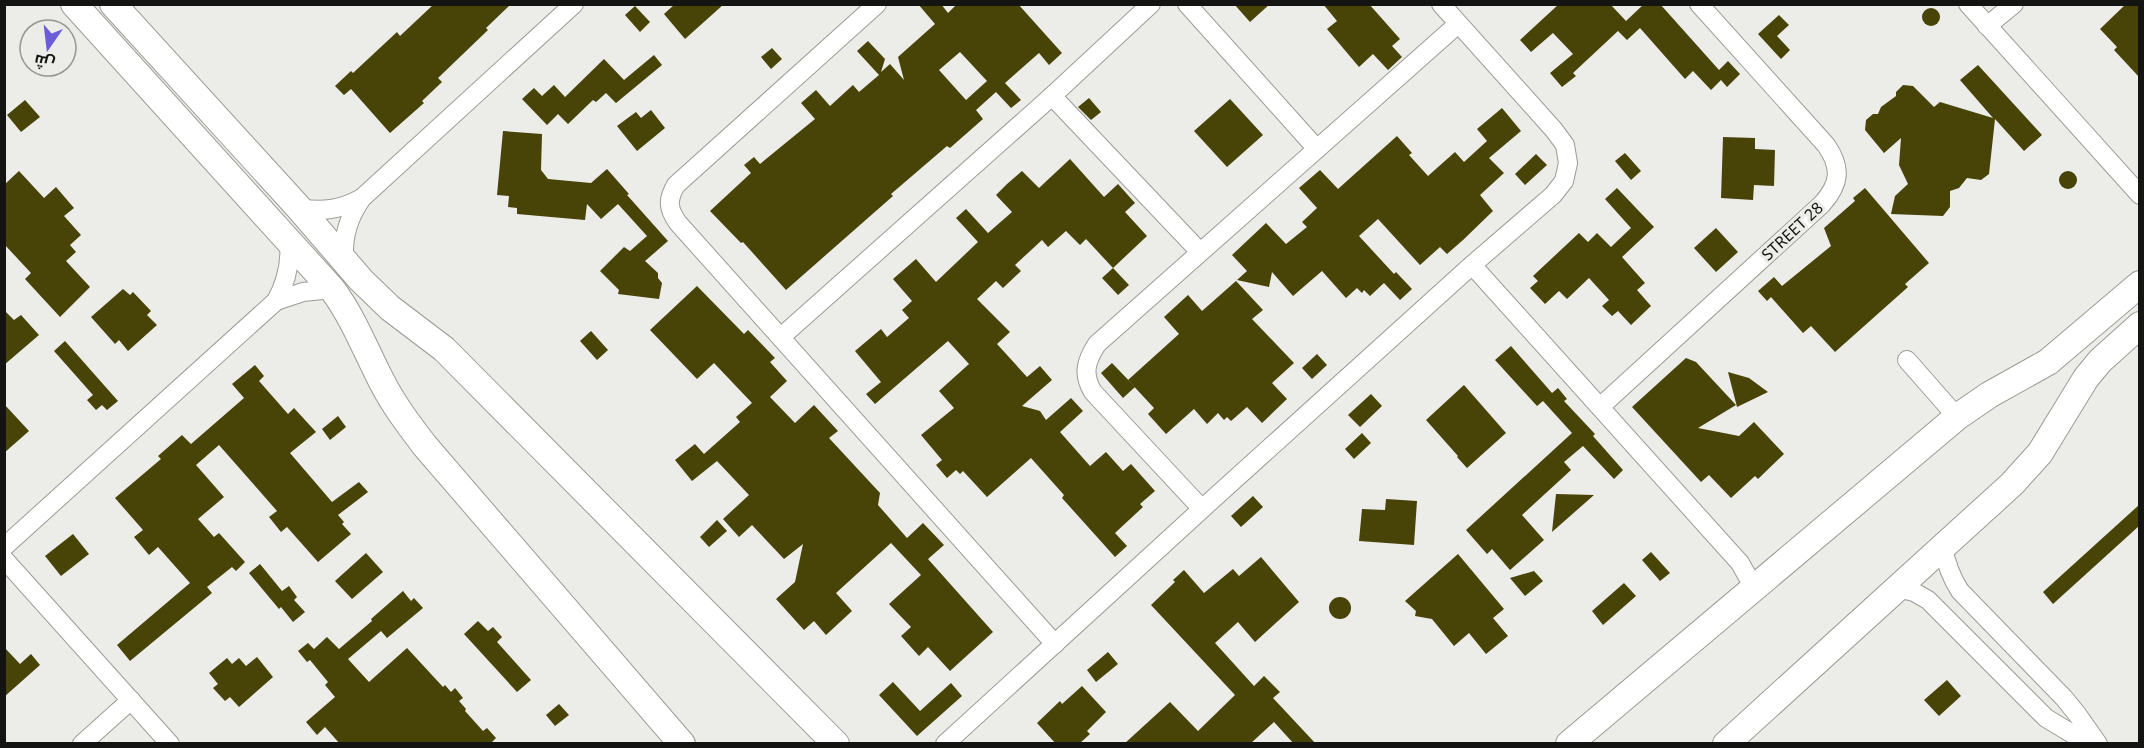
<svg xmlns="http://www.w3.org/2000/svg" width="2144" height="748" viewBox="0 0 2144 748" font-family="'Noto Sans',Cairo,sans-serif">
	<style>
		.building { fill: #484307; fill-rule: evenodd }
		.lines { fill: none; stroke-linecap: round; stroke-linejoin: round }
		.minor-casing { stroke: #9b9b97; stroke-width: 20 }
		.secondary-casing { stroke: #9b9b97; stroke-width: 28 }
		.minor { stroke: #fff; stroke-width: 18 }
		.secondary { stroke: #fff; stroke-width: 26 }
		.labels { text-anchor: middle; stroke-width: 6; stroke-linejoin: round; paint-order: stroke }
		.street-label { font-size: 16px; fill: #141412; stroke: #ecece8 }
	</style>
	<rect width="100%" height="100%" fill="#ecece8"/>
	<!-- building -->
	<g class="building">
		<polygon points="434,4 511,4 486,28 488,30 438,78 442,82 422,101 424,103 390,133 351,89 344,95 335,86 351,71 353,73 397,32 400,36"/>
		<polygon points="675,4 724,4 685,39 664,14"/>
		<path d="M918,4H941L948,13L957,4H1018L1062,53L1049,65L1039,53L1005,83L1021,100L1011,108L996,92L976,110L983,119L950,148L947,146L891,194L893,196L786,290L743,242L741,243L710,211L751,173L744,165L754,157L760,164L815,119L801,103L816,90L830,106L853,85L859,92L879,75L857,51L868,41L885,59L881,72L890,64L904,80L898,57L935,24ZM960,52L987,81L966,100L939,70Z"/>
		<polygon points="1234,4 1270,4 1250,22"/>
		<polygon points="1323,4 1369,4 1400,39 1392,46 1402,57 1388,70 1373,54 1359,67 1327,29 1337,21"/>
		<polygon points="1559,4 1610,4 1626,21 1644,4 1660,4 1719,70 1728,61 1740,74 1727,87 1721,80 1711,90 1693,71 1685,79 1640,28 1627,40 1618,31 1573,73 1576,76 1562,87 1550,73 1573,54 1553,33 1531,52 1520,40"/>
		<polygon points="2126,4 2139,4 2139,77 2114,50 2117,47 2100,29"/>
		<polygon points="635,6 650,22 640,32 625,15"/>
		<circle cx="1931" cy="17" r="9"/>
		<polygon points="1779,15 1789,25 1777,36 1790,50 1781,59 1758,34"/>
		<polygon points="772,48 782,59 771,69 761,57"/>
		<polygon points="654,55 662,65 616,103 606,93 596,102 593,100 568,124 558,114 547,125 522,99 534,88 542,96 554,85 565,97 604,59 624,80"/>
		<polygon points="1978,65 2042,135 2024,151 1995,119 1989,174 1981,180 1967,178 1959,188 1950,191 1950,207 1943,216 1891,214 1895,196 1908,184 1899,165 1901,138 1884,153 1865,130 1866,120 1873,114 1878,114 1881,107 1896,96 1896,92 1903,85 1913,86 1934,107 1940,102 1993,118 1960,80"/>
		<polygon points="1089,98 1101,112 1091,120 1078,107"/>
		<polygon points="1230,99 1263,135 1227,167 1194,131"/>
		<polygon points="25,100 40,117 21,132 7,115"/>
		<polygon points="1502,108 1521,131 1489,158 1504,173 1480,195 1493,211 1463,240 1447,254 1440,247 1420,265 1378,219 1359,236 1394,274 1396,272 1412,289 1400,300 1384,283 1370,296 1364,290 1362,293 1357,288 1346,298 1322,271 1293,296 1272,272 1269,287 1237,280 1247,271 1232,255 1266,223 1286,244 1307,227 1302,222 1317,208 1299,188 1320,170 1338,189 1397,136 1412,153 1409,155 1428,176 1455,152 1464,162 1487,141 1477,129"/>
		<polygon points="651,110 665,128 637,151 617,126 636,112 641,118"/>
		<polygon points="503,131 542,134 541,170 548,179 591,183 607,169 629,194 627,195 668,241 645,261 658,273 658,278 662,283 659,299 618,294 619,290 600,271 624,247 630,251 647,236 618,204 601,219 587,204 585,220 517,214 517,208 508,207 509,196 497,195"/>
		<polygon points="1723,137 1755,138 1755,149 1775,150 1774,186 1754,185 1753,200 1721,198"/>
		<polygon points="1625,153 1641,171 1631,180 1615,161"/>
		<polygon points="1536,154 1547,165 1525,185 1515,174"/>
		<polygon points="1070,159 1104,197 1118,184 1135,203 1125,212 1147,236 1113,268 1086,239 1080,245 1066,231 1048,247 1042,240 1015,265 1021,271 1003,288 996,281 977,299 1010,332 997,344 1027,377 1040,366 1052,380 1022,406 1040,411 1046,420 1071,398 1083,411 1060,432 1090,466 1106,452 1123,471 1131,464 1155,491 1140,504 1143,507 1115,533 1127,546 1115,557 1062,498 1064,495 1031,458 987,497 963,471 960,474 956,470 947,478 936,465 942,460 921,435 954,408 939,391 969,364 948,341 875,404 866,394 881,382 855,351 881,329 887,337 909,318 902,310 912,301 893,279 916,259 936,282 978,242 956,218 966,209 988,233 1012,212 996,195 1007,184 1022,171 1039,188"/>
		<circle cx="2068" cy="180" r="9"/>
		<polygon points="19,171 44,198 56,187 74,208 64,216 81,235 70,245 76,252 66,261 90,287 60,317 25,279 31,273 4,244 4,185"/>
		<polygon points="1617,188 1654,227 1622,257 1645,283 1637,290 1651,306 1631,325 1618,311 1612,316 1602,306 1609,300 1589,278 1567,299 1559,291 1545,304 1530,288 1538,281 1533,276 1579,233 1588,242 1597,233 1611,247 1631,228 1605,199"/>
		<polygon points="1865,188 1929,263 1905,284 1908,287 1835,352 1811,326 1803,333 1771,297 1767,301 1758,291 1774,277 1782,286 1831,246 1824,228 1855,201 1853,198"/>
		<polygon points="1716,228 1738,252 1716,272 1694,248"/>
		<polygon points="1113,268 1129,285 1118,295 1102,278"/>
		<polygon points="1236,281 1263,310 1252,319 1294,363 1272,383 1287,399 1262,423 1247,407 1231,421 1227,417 1224,420 1218,413 1207,424 1194,409 1166,434 1148,414 1154,408 1128,380 1179,334 1164,317 1188,295 1202,311"/>
		<polygon points="697,286 744,334 748,330 775,358 770,362 787,381 770,397 795,423 814,405 838,431 829,438 880,493 878,505 907,538 923,523 944,545 928,559 993,632 950,671 928,647 919,656 901,636 911,627 889,604 921,575 891,543 836,593 852,611 826,635 814,621 804,630 776,599 795,582 803,544 784,559 752,525 739,537 723,519 749,495 717,461 692,481 675,460 695,444 704,454 740,422 736,417 752,403 714,363 697,379 650,330"/>
		<polygon points="123,289 130,295 133,292 151,311 147,315 157,325 128,351 119,340 115,344 91,317"/>
		<polygon points="4,310 14,320 21,315 39,335 4,365"/>
		<polygon points="591,331 608,350 597,360 580,341"/>
		<polygon points="65,341 118,401 107,410 102,405 96,410 87,400 93,395 54,351"/>
		<polygon points="1511,346 1552,393 1558,388 1567,399 1564,401 1595,434 1593,436 1623,470 1614,479 1583,446 1564,462 1571,470 1522,515 1544,540 1510,570 1492,549 1487,554 1466,530 1572,433 1543,401 1537,406 1495,360"/>
		<polygon points="1317,354 1327,365 1312,379 1302,368"/>
		<polygon points="1686,358 1696,362 1736,405 1698,428 1739,436 1754,422 1784,454 1758,479 1755,476 1731,498 1709,475 1701,482 1632,407"/>
		<polygon points="1112,363 1135,387 1123,398 1101,373"/>
		<polygon points="255,365 264,376 259,381 288,414 294,408 316,432 290,453 332,502 359,482 368,492 338,515 344,522 342,524 351,534 318,562 287,527 281,532 269,517 277,511 219,445 196,465 224,497 198,519 214,537 219,533 245,562 236,571 232,567 207,587 212,593 130,661 117,645 190,583 158,547 149,555 134,537 143,530 115,498 161,459 158,456 182,435 191,444 244,398 232,384"/>
		<polygon points="1728,372 1749,378 1768,392 1737,407"/>
		<polygon points="1464,385 1506,433 1467,468 1457,457 1458,456 1426,420"/>
		<polygon points="1371,394 1382,406 1360,427 1348,415"/>
		<polygon points="4,404 29,431 4,453"/>
		<polygon points="338,416 346,427 330,440 322,429"/>
		<polygon points="1362,433 1371,443 1354,459 1345,449"/>
		<polygon points="1556,494 1594,495 1552,532"/>
		<polygon points="1253,496 1263,507 1241,527 1231,516"/>
		<polygon points="1386,499 1417,501 1414,545 1359,541 1362,509 1385,510"/>
		<polygon points="2139,505 2139,526 2053,604 2043,592"/>
		<polygon points="717,520 727,531 709,547 700,537"/>
		<polygon points="73,534 89,554 61,576 45,556"/>
		<polygon points="1651,552 1670,573 1660,581 1642,560"/>
		<polygon points="366,553 383,572 352,599 335,581"/>
		<polygon points="1458,554 1504,609 1493,618 1508,636 1486,654 1469,633 1454,646 1432,619 1415,616 1416,611 1405,601"/>
		<polygon points="1261,557 1299,602 1255,642 1238,622 1215,643 1254,686 1264,676 1280,692 1273,698 1316,744 1294,744 1274,722 1250,744 1124,744 1170,702 1198,731 1235,695 1151,605 1175,582 1173,580 1184,570 1204,593 1233,569 1239,576"/>
		<polygon points="260,564 282,591 289,586 297,597 294,600 305,612 293,622 281,607 279,609 249,573"/>
		<polygon points="1534,571 1543,581 1525,596 1510,578"/>
		<polygon points="1624,583 1636,596 1603,625 1592,611"/>
		<polygon points="403,591 411,601 414,598 423,608 387,638 381,631 348,659 369,682 407,648 443,687 445,685 451,692 455,688 463,698 459,701 466,709 465,711 483,731 487,728 496,738 492,742 494,744 340,744 325,727 317,735 306,722 335,697 325,685 328,682 310,660 307,662 298,651 308,643 314,649 327,637 339,649 372,621 371,619"/>
		<circle cx="1340" cy="608" r="11"/>
		<polygon points="478,621 488,631 493,627 502,637 497,642 531,680 517,692 464,634"/>
		<polygon points="4,647 20,664 31,654 40,665 4,697"/>
		<polygon points="1108,652 1118,664 1096,682 1087,670"/>
		<polygon points="257,657 273,677 239,707 230,697 225,701 213,688 218,684 209,673 227,658 232,664 239,658 246,666"/>
		<polygon points="1947,680 1961,696 1939,716 1924,700"/>
		<polygon points="893,682 920,711 951,683 962,696 917,736 879,695"/>
		<polygon points="1082,686 1106,712 1087,731 1090,734 1079,744 1056,744 1037,723 1060,701 1062,704"/>
		<polygon points="559,704 569,715 555,726 546,715"/>
	</g>
	<g class="lines">
		<!-- minor casing -->
		<g class="minor-casing">
			<g id="minor">
				<path d="M877,4L676,185C667,200 668,209 678,223L1055,644"/>
				<polyline points="1187,4 1317,149"/>
				<polyline points="1968,4 2140,195"/>
				<polyline points="1987,26 2014,4"/>
				<polyline points="1052,96 1200,252"/>
				<path d="M299,208C322,212 340,210 362,198"/>
				<path d="M344,260C343,236 348,218 362,198L574,4"/>
				<polyline points="1472,265 1740,563 1754,588"/>
				<polyline points="276,301 303,292 332,289"/>
				<polyline points="781,337 1052,96 1151,4"/>
				<polyline points="1907,360 1957,417"/>
				<path d="M1600,407L1822,204C1840,184 1842,168 1826,145L1699,4"/>
				<path d="M1202,509L1093,392C1082,374 1086,361 1097,344L1458,24"/>
				<path d="M4,547L276,301C287,281 291,263 289,241"/>
				<path d="M1943,547C1946,564 1951,577 1960,591L2064,698L2077,714L2098,744"/>
				<polyline points="4,559 170,744"/>
				<polyline points="1898,588 1914,592 1928,600 2046,718 2089,744"/>
				<polyline points="82,744 131,700"/>
				<polyline points="945,744 1202,509 1472,265 1553,195 1564,181 1568,163 1565,145 1554,130 1441,4"/>
			</g>
		</g>
		<!-- secondary casing -->
		<g class="secondary-casing">
			<g id="secondary">
				<path d="M74,4L332,289C353,317 365,349 381,380C393,404 409,425 425,446L682,744"/>
				<polyline points="113,4 299,208 361,280 390,308 444,349 836,744"/>
				<polyline points="1569,744 1957,417 1989,395 2048,362 2140,284"/>
				<polyline points="1726,744 2012,484 2040,453 2086,378 2100,361 2140,325"/>
			</g>
		</g>
		<!-- minor -->
		<use href="#minor" class="minor"/>
		<!-- secondary -->
		<use href="#secondary" class="secondary"/>
	</g>
	<g class="labels">
		<!-- street labels -->
		<g class="street-label">
			<text transform="translate(1792 231) rotate(-43)" y="6">STREET 28</text>
		</g>
	</g>
	<!-- border -->
	<rect width="2144" height="748" fill="none" stroke="#141412" stroke-width="12"/>
	<!-- north arrow -->
	<g transform="translate(48 48) rotate(194)"><circle r="28" fill="#ecece8" stroke="#969692" stroke-width="1.5"/>
	<path d="M0-4.5L10 22L0 15L-10 22Z" fill="#6b5dd7"/>
	<text y="-9" font-size="16" font-weight="bold" text-anchor="middle" fill="#141412">ش</text>
	</g>
</svg>
